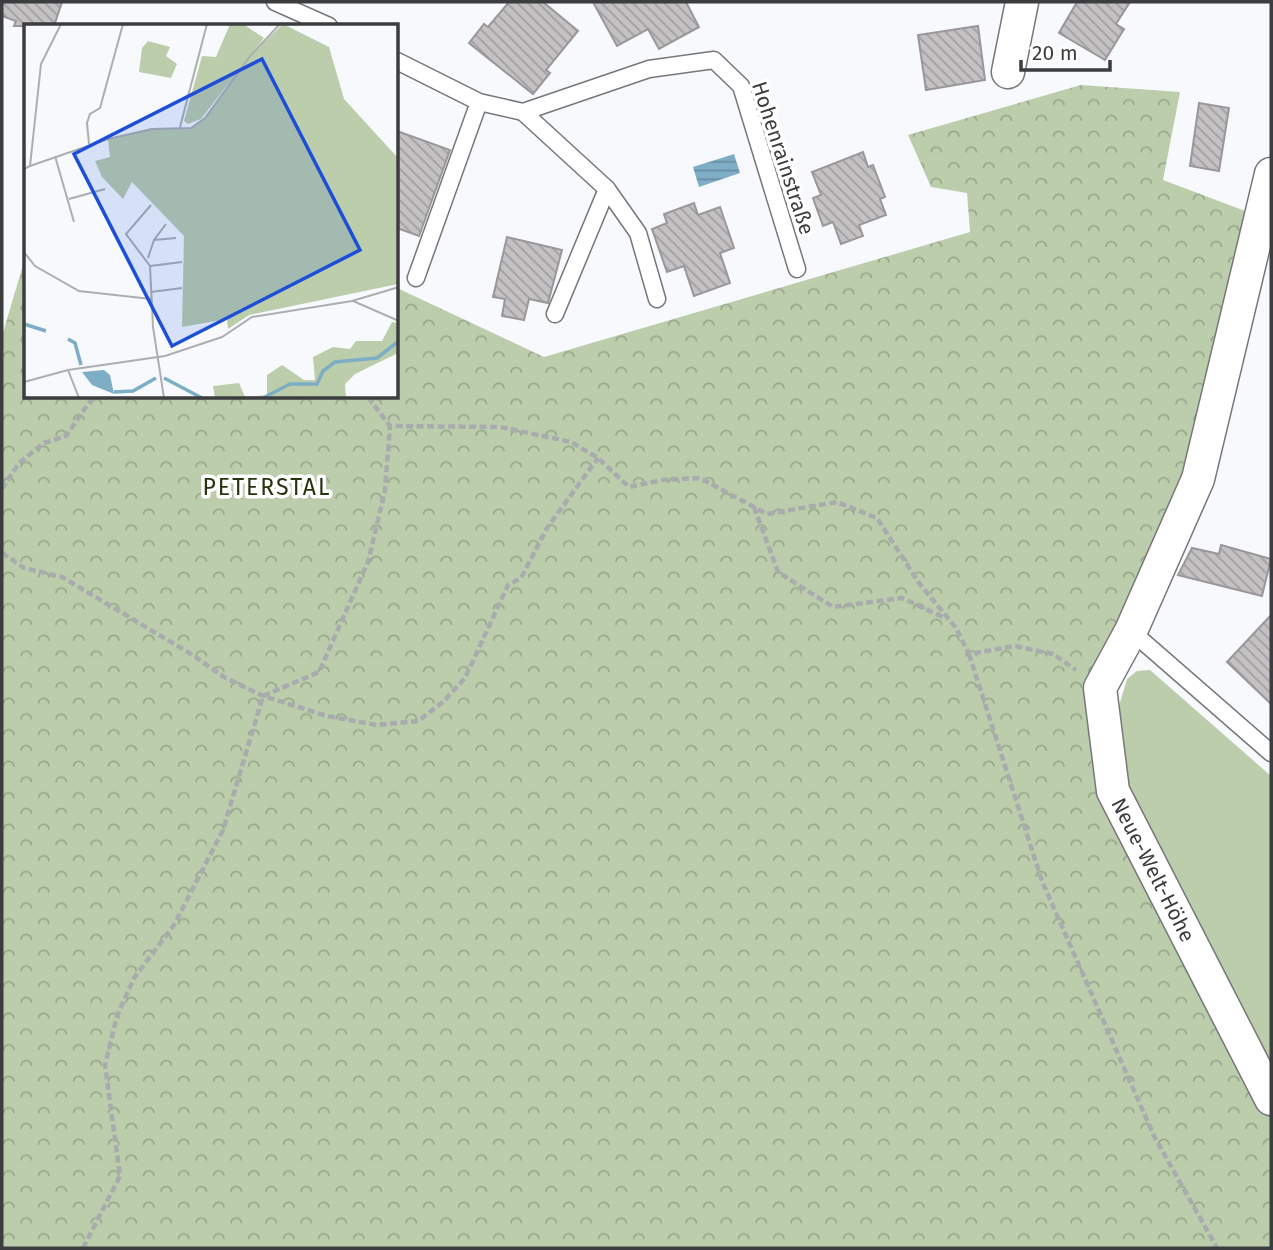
<svg xmlns="http://www.w3.org/2000/svg" width="1273" height="1250" viewBox="0 0 1273 1250" font-family="'Fira Sans',sans-serif">
	<style>
		.grass { fill: #bbcdaa }
		.forest { fill: url(#forest-crowns) }
		.water { fill: url(#water-rules) }
		.building { fill: url(#building-back-hatch); stroke: #9a9799; stroke-width: 2 }
		.lines { fill: none; stroke-linecap: round; stroke-linejoin: round }
		.service-casing { stroke: #75777a; stroke-width: 19 }
		.minor-casing { stroke: #75777a; stroke-width: 35 }
		.path { stroke: #a9abae; stroke-width: 4.5; stroke-dasharray: 7 3.5; stroke-linecap: butt }
		.service { stroke: #fff; stroke-width: 16 }
		.minor { stroke: #fff; stroke-width: 32 }
		.labels { text-anchor: middle; stroke-width: 7; stroke-linejoin: round; paint-order: stroke }
		.street-label { font-size: 21px; fill: #3c3d3e; stroke: #fff }
		.neighbourhood-label { font-size: 23px; letter-spacing: 2px; fill: #28330d; stroke: #fff }
		.inset-river { fill: none; stroke: #7eadc6; stroke-width: 3.5 }
		.inset-road { fill: none; stroke: #acaeb1; stroke-width: 2 }
		.view { fill: #1d4ed8; fill-opacity: 0.15; stroke: #1d4ed8; stroke-width: 3.5 }
		.inset-edge { fill: none; stroke: #3c3d3e; stroke-width: 3.5 }
	</style>
	<defs>
		<pattern id="forest-crowns" width="20" height="18" patternUnits="userSpaceOnUse" patternTransform="scale(1.75)"><rect width="20" height="18" fill="#bbcdaa"/><path d="M2 6a3 3 0 1 1 6 0M12 15a3 3 0 1 1 6 0" fill="none" stroke="#99a88c"/></pattern>
		<pattern id="water-rules" width="6" height="5" patternUnits="userSpaceOnUse" patternTransform="scale(1.75)"><rect width="6" height="5" fill="#7eadc6"/><path d="M0 2.5h6" fill="none" stroke="#688ea2"/></pattern>
		<pattern id="building-back-hatch" width="6" height="6" patternUnits="userSpaceOnUse" patternTransform="scale(1.75)"><rect width="6" height="6" fill="#c4c1c3"/><path d="M-1 5l2 2M0 0l6 6M5-1l2 2" fill="none" stroke="#a09ea0"/></pattern>
	</defs>
	<rect width="100%" height="100%" fill="#f7f9fd"/>
	<!-- grass -->
	<polygon class="grass" points="1150,670 1271,776 1271,1070 1167,864 1120,765 1116,732 1119,706 1127,679 1137,671"/>
	<!-- forest -->
	<polygon class="forest" points="1081,85 1180,92 1163,180 1261,217 1198,479 1100,688 1113,792 1271,1099 1271,1248 2,1248 2,336 26,255 26,397 397,397 397,288 544,357 970,232 967,193 931,187 908,135"/>
	<!-- water -->
	<polygon class="water" points="734,154 740,173 699,187 693,167"/>
	<!-- building -->
	<g class="building">
		<polygon points="2,2 62,2 54,26 14,26 16,21 2,16"/>
		<polygon points="509,2 543,2 578,31 546,70 550,73 533,94 469,43 484,24 488,27"/>
		<polygon points="593,2 686,2 699,27 659,49 648,29 617,46"/>
		<polygon points="1077,2 1130,2 1116,24 1124,29 1105,60 1059,33"/>
		<polygon points="978,26 985,80 926,90 918,35"/>
		<polygon points="1199,103 1229,108 1219,171 1190,166"/>
		<polygon points="397,131 450,150 419,236 397,228"/>
		<polygon points="863,152 868,167 873,165 885,197 880,199 886,215 859,225 863,236 841,244 833,222 823,226 813,198 821,195 812,172"/>
		<polygon points="694,203 698,215 720,207 734,248 720,253 730,283 694,296 684,266 667,272 652,229 667,223 664,214"/>
		<polygon points="507,237 562,250 548,303 529,299 524,320 502,316 505,299 493,297"/>
		<polygon points="1221,545 1271,559 1262,596 1178,575 1192,548 1219,554"/>
		<polygon points="1271,615 1271,704 1227,662"/>
	</g>
	<g class="lines">
		<!-- service casing -->
		<g class="service-casing">
			<g id="service">
				<polyline points="275,2 329,26"/>
				<polyline points="397,61 479,102 523,112 649,69 714,60 741,86 797,269"/>
				<polyline points="523,112 607,189 638,233 657,299"/>
				<polyline points="416,278 479,102"/>
				<polyline points="555,314 607,189"/>
				<polyline points="1131,631 1271,753"/>
			</g>
		</g>
		<!-- minor casing -->
		<g class="minor-casing">
			<g id="minor">
				<polyline points="1008,72 1022,2"/>
				<polyline points="1271,174 1198,479 1131,631 1100,688 1113,791 1271,1099"/>
			</g>
		</g>
		<!-- path -->
		<g class="path">
			<polyline points="368,397 390,426 500,427 571,442 598,458 629,487 663,480 700,478 767,514 837,502 877,518 919,583 956,628 969,654 1015,646 1053,654 1076,670"/>
			<polyline points="2,489 19,463 44,443 66,436 93,397"/>
			<polyline points="754,507 778,572 833,607 902,598 945,618"/>
			<polyline points="2,553 24,568 62,577 191,654 224,677 263,696 327,716 377,725 418,721 443,702 465,678 508,585 521,578 547,528 598,458"/>
			<polyline points="969,654 1042,881 1154,1136 1217,1248"/>
			<polyline points="83,1248 120,1176 105,1065 117,1016 134,978 174,925 223,830 263,696 319,672 368,562 385,490 390,426"/>
		</g>
		<!-- service -->
		<use href="#service" class="service"/>
		<!-- minor -->
		<use href="#minor" class="minor"/>
	</g>
	<g class="labels">
		<!-- street labels -->
		<g class="street-label">
			<text transform="translate(783 158) rotate(72)" y="7">Hohenrainstraße</text>
			<text transform="translate(1153 870) rotate(63)" y="7">Neue-Welt-Höhe</text>
		</g>
		<!-- neighbourhood labels -->
		<g class="neighbourhood-label">
			<text x="267" y="495">PETERSTAL</text>
		</g>
	</g>
	<!-- overview -->
	<g transform="translate(24 24)">
		<rect width="374" height="374" fill="#f7f9fd"/>
		<path d="M206,0H219L240,14L177,95L164,100L160,97L178,32L192,33Z" fill="#bbcdaa"/>
		<path d="M259,0L305,23L320,75L374,134V260L225,291L204,305L203,295L158,303L160,212L108,158L99,175L78,153L71,137L86,133L84,115L128,105L167,104L181,94L227,31ZM124,17L146,23L142,32L153,40L147,54L115,48L118,24ZM368,298L374,299V329L331,350L321,360L322,374H191L189,362L215,359L221,373L243,371V351L258,341L280,356H291L289,333L309,323L326,325L332,317H358Z" fill="#bbcdaa"/>
		<path d="M80,346L86,351L90,370L68,361L58,348Z" fill="#7eadc6"/>
		<path class="inset-river" d="M0,300L22,307M44,315L51,319L57,341M140,354L178,374M90,368L109,367L132,354M239,374L266,360H293L299,347L311,338L353,334L375,317"/>
		<path class="inset-road" d="M156,103L183,0M65,120L63,99L66,90L76,84L99,0M31,132L50,198M6,142L84,115L128,105L167,104L181,94L227,31L256,0M0,145L6,142L17,40L37,0M45,175L81,165M127,181L102,210L126,242L129,303L140,374M130,216L152,214M0,228L11,242L55,267L127,275M124,234L130,216L142,200M126,242L158,238M127,268L158,264M329,277L375,297M44,346L55,374M0,358L44,346L141,332L198,313L228,293L328,277L375,263"/>
		<path class="view" d="M238,35L336,226L148,322L50,130Z"/>
		<rect width="374" height="374" class="inset-edge"/>
	</g>
	<!-- border -->
	<rect width="1273" height="1250" fill="none" stroke="#3c3d3e" stroke-width="7"/>
	<!-- scale -->
	<path d="M1021 60v10h89v-10" fill="none" stroke="#3c3d3e" stroke-width="3.5"/>
	<text x="1032" y="60" font-size="21" fill="#3c3d3e" stroke="#ffffff" stroke-width="5" paint-order="stroke">20 m</text>
</svg>
